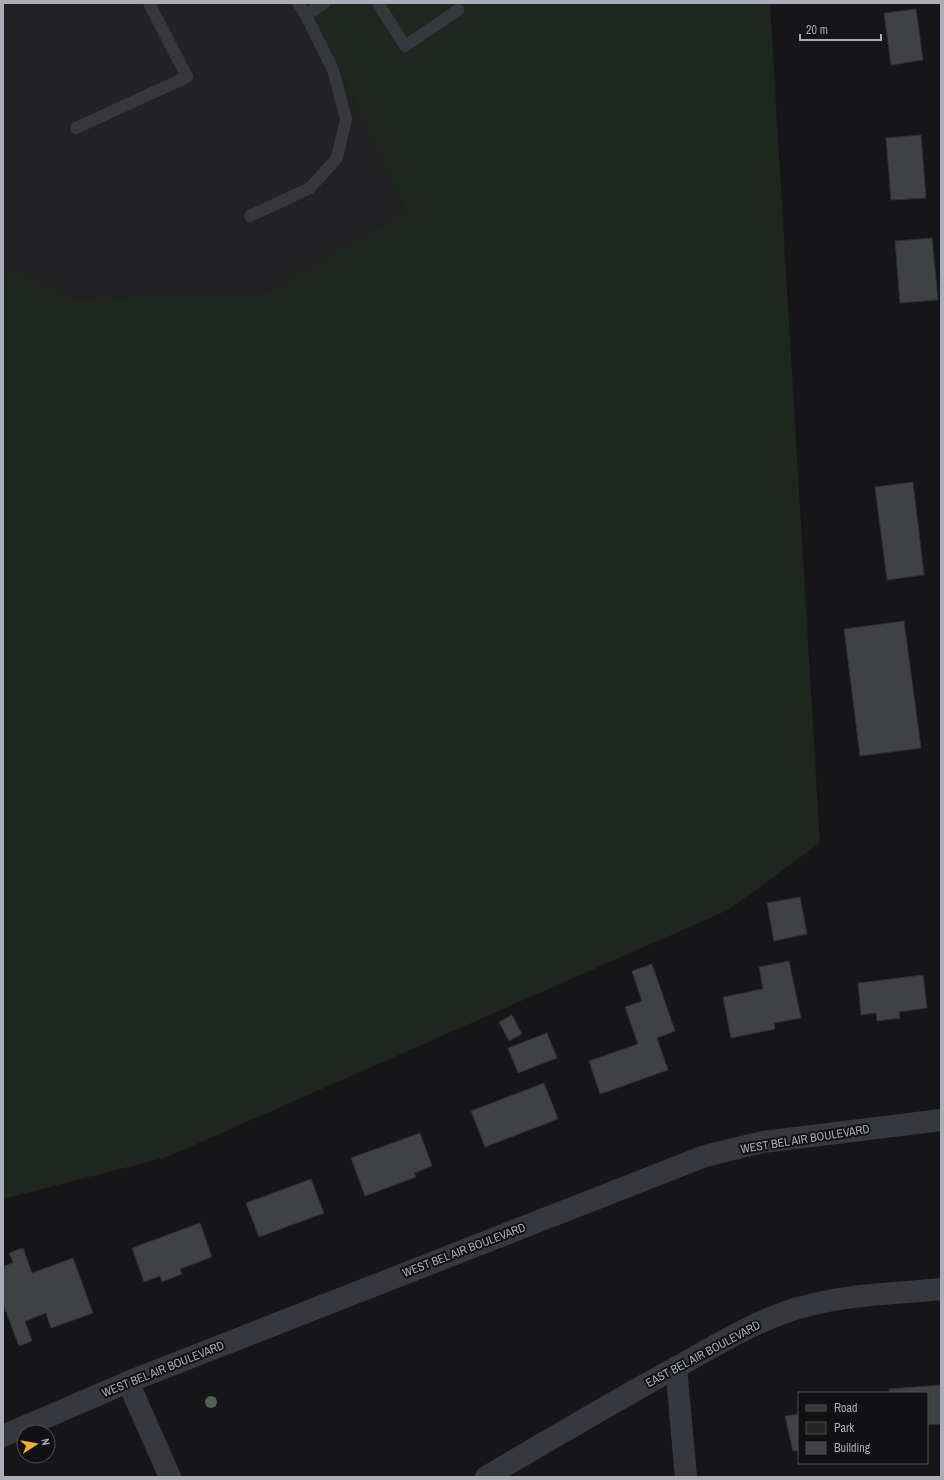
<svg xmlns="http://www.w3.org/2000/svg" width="944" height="1480" viewBox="0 0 944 1480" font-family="'Archivo Narrow',sans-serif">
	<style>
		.built { fill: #222225 }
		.green { fill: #1e261f }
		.building { fill: #404145; stroke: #303034 }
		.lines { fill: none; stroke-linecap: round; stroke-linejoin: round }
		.lane { stroke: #37383d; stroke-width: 12 }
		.street { stroke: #37383d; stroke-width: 22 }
		.tree { fill: #506452 }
		.labels { text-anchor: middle; stroke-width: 4; stroke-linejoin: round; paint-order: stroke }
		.street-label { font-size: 12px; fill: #a8adb8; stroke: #111113 }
	</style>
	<rect width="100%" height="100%" fill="#161618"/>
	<!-- built -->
	<polygon class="built" points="3,3 307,3 406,211 265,292 72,298 3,264"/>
	<!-- green -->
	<polygon class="green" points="307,3 770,3 820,843 728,910 167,1157 3,1199 3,264 72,298 265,292 406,211"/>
	<!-- building -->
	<g class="building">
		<polygon points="916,9 923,60 891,65 884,13"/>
		<polygon points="921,135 926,198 891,200 886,138"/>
		<polygon points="932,238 938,300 900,303 895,241"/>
		<polygon points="913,482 924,575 887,580 875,487"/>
		<polygon points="904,621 921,748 860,756 844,629"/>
		<polygon points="800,897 807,934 774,941 767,903"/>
		<polygon points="789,961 801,1018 774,1023 775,1029 731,1038 723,997 763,989 759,967"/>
		<polygon points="652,964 675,1031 657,1038 668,1070 600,1094 589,1061 638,1044 625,1007 642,1001 632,971"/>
		<polygon points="923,975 927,1008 899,1012 900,1018 877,1021 876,1013 861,1015 858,983"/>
		<polygon points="512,1015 522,1034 509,1041 499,1022"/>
		<polygon points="547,1033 557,1058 518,1073 508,1048"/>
		<polygon points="544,1083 558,1119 485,1147 471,1111"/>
		<polygon points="420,1133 432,1166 414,1173 416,1177 365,1196 351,1158"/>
		<polygon points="311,1179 324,1213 259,1237 246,1203"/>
		<polygon points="200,1223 212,1257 180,1269 182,1274 162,1282 160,1276 144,1282 132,1248"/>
		<polygon points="23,1248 32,1273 73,1258 93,1313 51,1328 46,1313 25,1321 32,1341 19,1346 3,1304 3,1270 5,1269 4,1266 13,1263 9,1253"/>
		<polygon points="941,1385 941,1424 927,1425 927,1393 890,1393 889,1389"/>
		<polygon points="799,1414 799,1450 793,1451 785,1416"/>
	</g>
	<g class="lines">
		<!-- lane -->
		<g class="lane">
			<polyline points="298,3 306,15 324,3"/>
			<polyline points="378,3 405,46 458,10"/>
			<polyline points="76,128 187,77 149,3"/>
			<polyline points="250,216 310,188 337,158 346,119 333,70 306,15"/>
		</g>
		<!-- street -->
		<g class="street">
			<polyline points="676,1367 686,1477"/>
			<polyline points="128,1382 170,1477"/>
			<polyline points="3,1436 128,1382 705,1156 763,1142 941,1120"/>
			<path d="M486,1477C549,1440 613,1402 677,1367C717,1345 761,1317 806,1306C849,1294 896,1294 941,1289"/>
		</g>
	</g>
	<!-- trees -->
	<circle class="tree" cx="211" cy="1402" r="6"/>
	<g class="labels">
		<!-- street labels -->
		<g class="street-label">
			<text transform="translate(805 1139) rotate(-9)" y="4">WEST BEL AIR BOULEVARD</text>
			<text transform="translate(464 1250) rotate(-21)" y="4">WEST BEL AIR BOULEVARD</text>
			<text transform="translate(703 1354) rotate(-28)" y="4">EAST BEL AIR BOULEVARD</text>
			<text transform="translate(163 1369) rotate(-22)" y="4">WEST BEL AIR BOULEVARD</text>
		</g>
	</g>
	<!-- border -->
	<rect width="944" height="1480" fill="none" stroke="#a8adb8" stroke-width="8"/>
	<!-- legend -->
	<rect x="798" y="1392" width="130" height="72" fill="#111113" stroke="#4d4f55"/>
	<rect x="806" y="1405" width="20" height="6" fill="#37383d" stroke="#4d4f55"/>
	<text x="834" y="1412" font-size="12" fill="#a8adb8">Road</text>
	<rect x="806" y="1422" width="20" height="12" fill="#1e261f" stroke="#4d4f55"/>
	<text x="834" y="1432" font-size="12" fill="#a8adb8">Park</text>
	<rect x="806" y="1442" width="20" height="12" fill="#404145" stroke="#4d4f55"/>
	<text x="834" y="1452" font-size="12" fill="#a8adb8">Building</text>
	<!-- north arrow -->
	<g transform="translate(36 1444) rotate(78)"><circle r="19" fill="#111113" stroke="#4d4f55"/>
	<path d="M0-3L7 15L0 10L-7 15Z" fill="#f2b134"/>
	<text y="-6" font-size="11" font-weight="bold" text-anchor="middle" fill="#a8adb8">N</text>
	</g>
	<!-- scale -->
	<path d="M800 34v6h81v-6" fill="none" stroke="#a8adb8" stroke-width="2"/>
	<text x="806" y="34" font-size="12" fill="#a8adb8" stroke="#111113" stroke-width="3" paint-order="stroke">20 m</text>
</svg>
